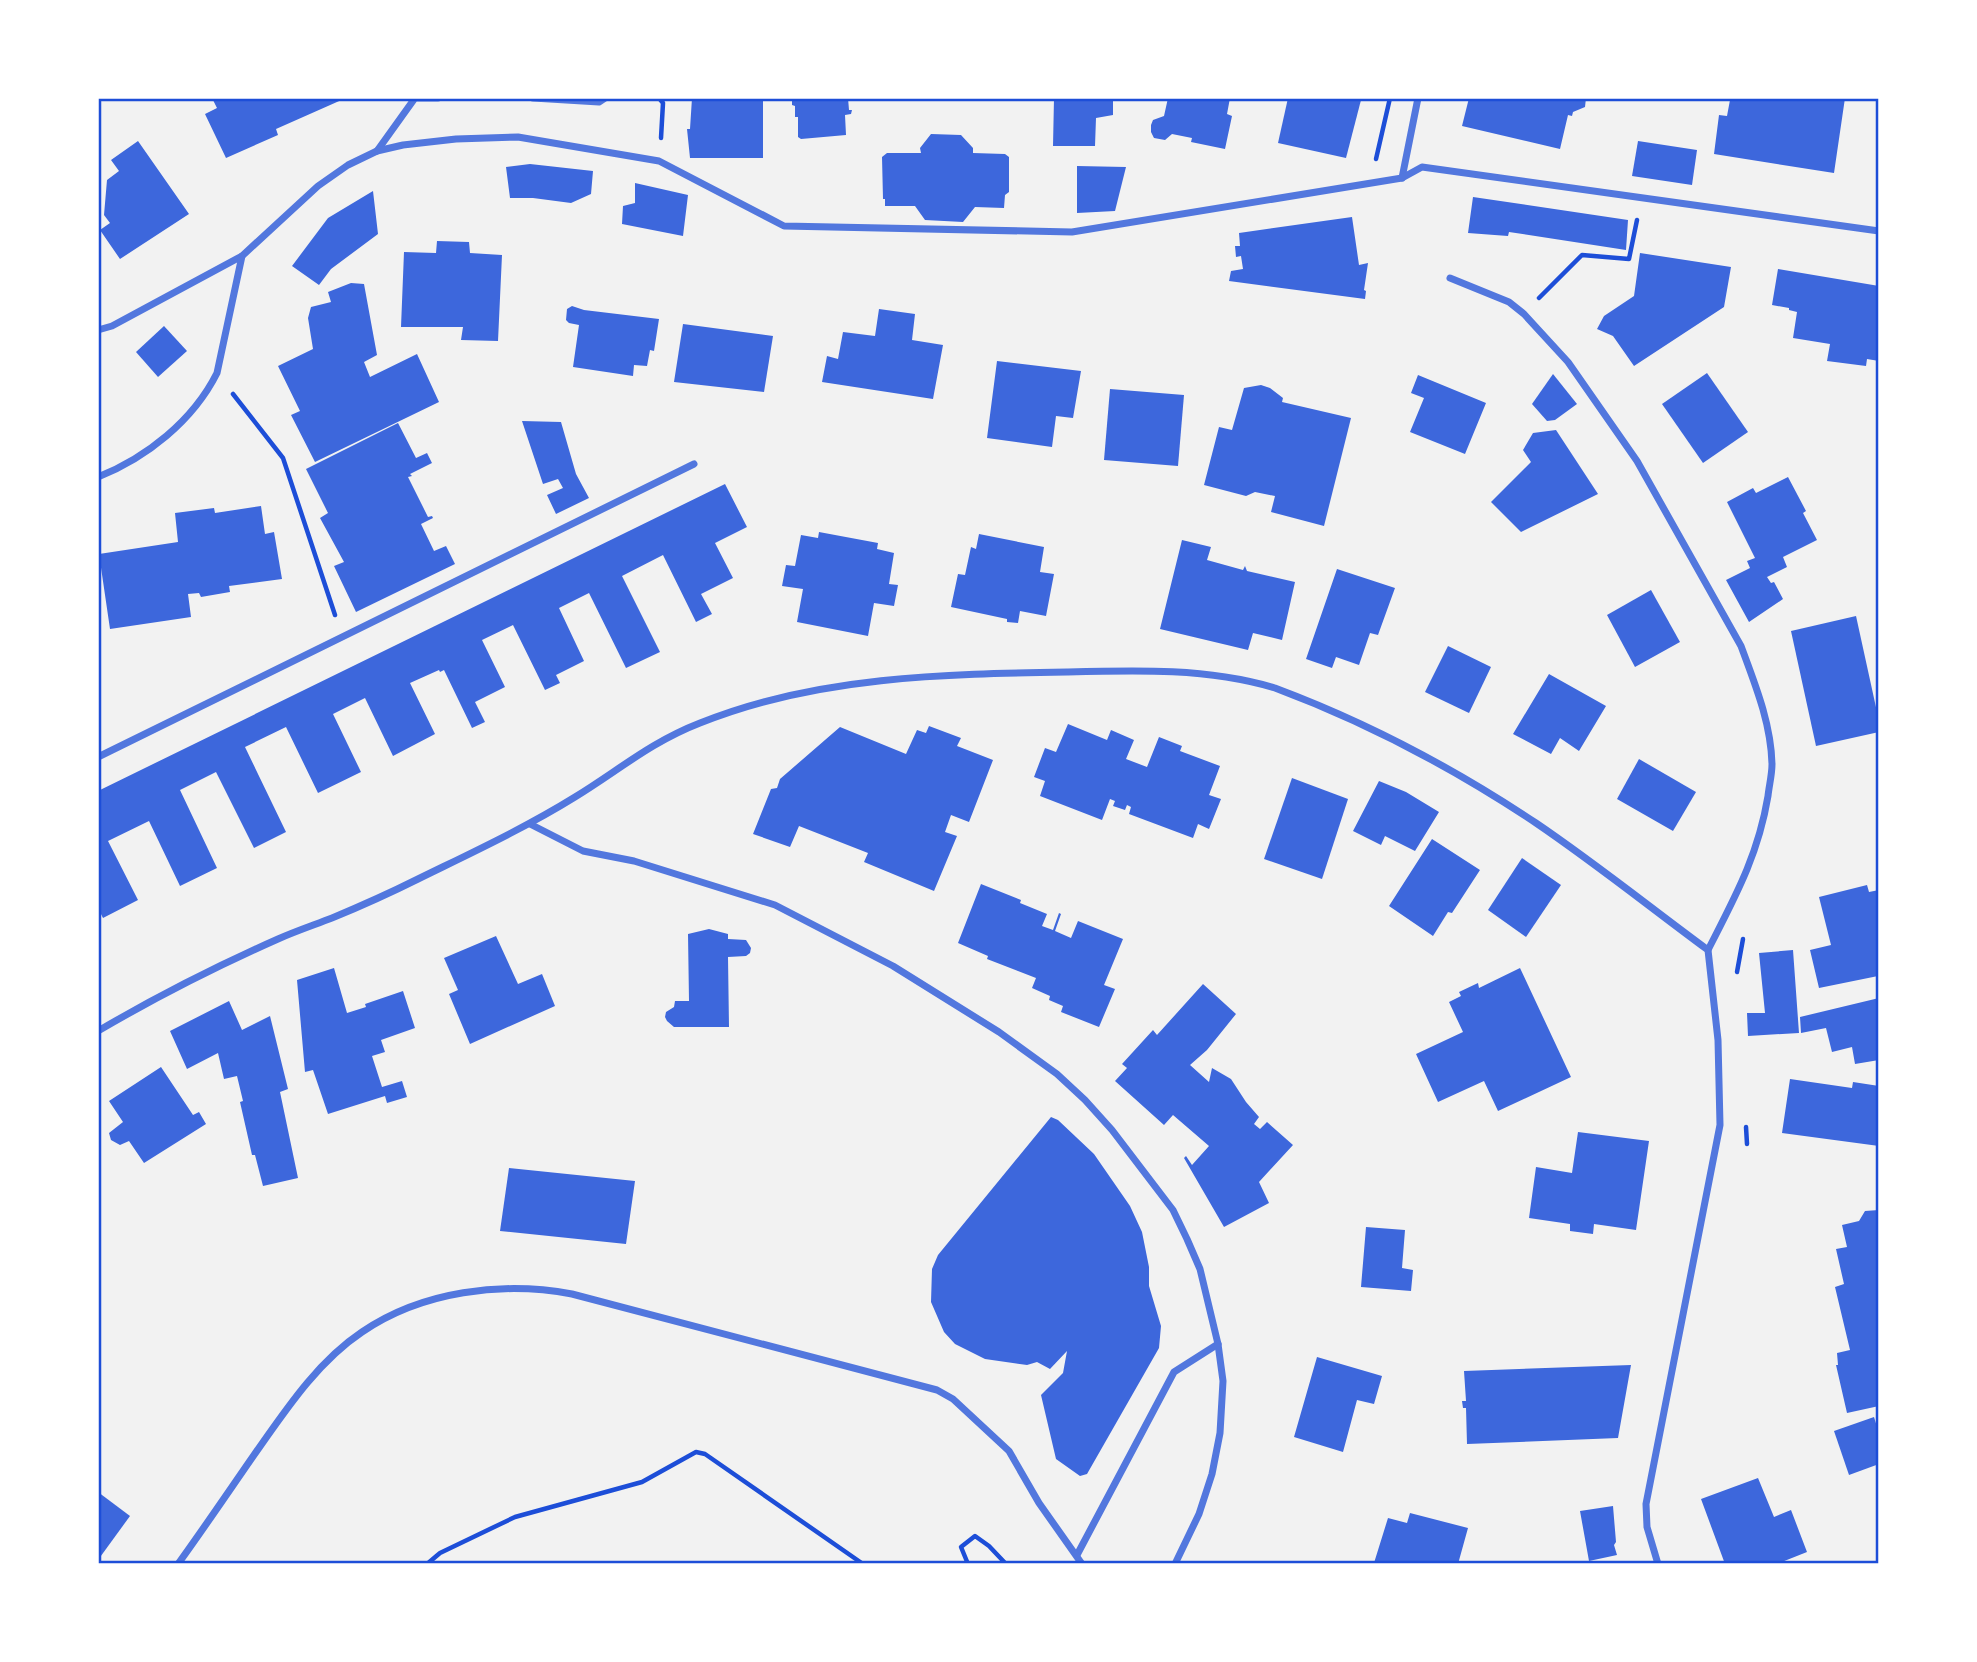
<svg xmlns="http://www.w3.org/2000/svg" width="1977" height="1662" viewBox="0 0 1977 1662" font-family="'Archivo Narrow',sans-serif">
	<style>
		.building { fill: #3d67dc }
		.lines { fill: none; stroke-linecap: round; stroke-linejoin: round }
		.path { stroke: #1d4ed8; stroke-width: 4.5 }
		.minor { stroke: #5277de; stroke-width: 7 }
		.neatline { fill: none; stroke: #1d4ed8; stroke-width: 2.5 }
	</style>
	<rect width="100%" height="100%" fill="#f2f2f2"/>
	<!-- building -->
	<g class="building">
		<polygon points="212,98 346,98 276,129 278,135 226,158 205,114 217,108"/>
		<polygon points="692,98 763,98 763,158 690,158 687,129 690,129"/>
		<polygon points="792,98 848,98 849,110 852,110 851,114 845,115 846,135 801,139 798,137 798,117 795,117 795,106 792,105"/>
		<polygon points="1054,98 1113,98 1113,115 1096,118 1095,146 1053,146"/>
		<polygon points="1168,98 1230,98 1227,114 1232,116 1225,149 1191,142 1192,138 1172,134 1165,140 1154,138 1151,132 1151,125 1153,120 1164,116"/>
		<polygon points="1288,98 1359,98 1361,100 1346,158 1278,143"/>
		<polygon points="1469,98 1586,98 1585,107 1573,112 1572,116 1568,115 1560,149 1462,126"/>
		<polygon points="1737,98 1845,98 1834,173 1714,154 1719,115 1727,116 1730,100 1737,101"/>
		<polygon points="931,134 961,135 973,148 973,153 1005,154 1009,157 1009,192 1005,195 1004,208 975,207 963,222 925,220 915,206 885,206 885,199 883,199 882,157 887,153 921,153 920,148"/>
		<polygon points="138,141 189,214 120,259 100,230 110,223 104,215 107,180 119,171 111,160"/>
		<polygon points="1638,141 1697,150 1692,185 1632,176"/>
		<polygon points="530,164 593,171 591,194 571,203 533,198 510,198 506,167"/>
		<polygon points="1077,166 1126,167 1115,211 1077,213"/>
		<polygon points="635,183 688,195 683,236 622,224 623,206 635,203"/>
		<polygon points="373,191 378,234 331,269 319,285 292,266 328,218"/>
		<polygon points="1473,197 1628,220 1626,250 1509,232 1508,236 1468,233"/>
		<polygon points="1352,217 1359,265 1368,263 1364,290 1366,291 1365,299 1229,281 1231,271 1243,269 1241,256 1236,257 1235,246 1240,246 1239,233"/>
		<polygon points="437,241 469,242 470,253 502,255 498,341 461,340 463,327 401,327 404,252 436,253"/>
		<polygon points="1640,253 1731,267 1724,307 1634,366 1613,336 1597,329 1604,316 1634,296"/>
		<polygon points="1778,269 1879,286 1879,361 1867,359 1866,366 1827,361 1830,344 1793,338 1797,312 1789,310 1789,308 1772,305"/>
		<polygon points="351,283 364,284 377,355 364,362 370,377 417,354 439,402 315,462 291,415 300,411 278,366 313,349 308,318 311,307 331,302 328,292"/>
		<polygon points="572,306 584,310 659,319 654,351 650,350 647,366 634,365 633,376 573,367 579,325 569,323 566,320 567,309"/>
		<polygon points="879,309 915,314 912,340 943,345 933,399 822,382 827,356 838,359 843,332 875,336"/>
		<polygon points="683,324 773,336 764,392 674,382"/>
		<polygon points="164,326 187,351 158,377 136,352"/>
		<polygon points="997,361 1081,371 1073,418 1056,416 1052,447 987,438"/>
		<polygon points="1707,373 1748,432 1703,463 1662,404"/>
		<polygon points="1553,374 1577,404 1555,420 1547,421 1532,404"/>
		<polygon points="1418,375 1486,403 1465,454 1410,432 1424,398 1411,393"/>
		<polygon points="1261,385 1270,388 1283,398 1282,402 1351,418 1324,526 1271,512 1275,496 1255,492 1246,496 1204,485 1219,427 1232,430 1244,388"/>
		<polygon points="1110,389 1184,395 1178,466 1104,460"/>
		<polygon points="522,421 561,422 576,474 589,498 556,514 547,495 563,488 558,479 543,484"/>
		<polygon points="398,423 416,458 427,453 432,463 410,474 412,476 408,477 428,517 432,516 433,518 421,524 434,551 446,546 455,564 356,612 334,566 344,562 320,518 328,513 306,469"/>
		<polygon points="1556,430 1598,494 1521,532 1491,502 1531,462 1523,450 1533,433"/>
		<polygon points="1788,477 1806,511 1803,513 1817,540 1783,557 1787,567 1767,577 1771,583 1774,582 1783,599 1749,622 1726,580 1750,568 1747,561 1755,558 1727,502 1753,488 1756,493"/>
		<polygon points="725,484 747,527 715,543 733,578 701,594 712,614 696,622 663,555 622,576 660,652 626,668 589,593 559,608 584,661 556,675 560,683 545,690 513,625 482,640 505,687 475,702 485,722 472,728 444,670 440,672 439,670 410,683 435,734 393,756 365,698 333,714 361,772 318,793 286,727 245,747 286,832 254,848 216,772 180,790 217,868 180,886 149,821 108,841 138,900 103,918 98,908 98,791"/>
		<polygon points="261,506 265,534 274,532 282,579 229,586 230,592 201,597 199,593 188,594 191,617 110,629 99,554 178,542 175,513 214,508 215,513"/>
		<polygon points="819,532 878,543 877,549 894,553 889,584 898,585 894,606 874,603 868,636 797,622 803,589 782,586 786,565 795,566 801,535 818,538"/>
		<polygon points="979,534 1044,547 1040,572 1054,574 1046,616 1020,611 1018,623 1007,622 1007,619 951,607 958,574 965,575 971,547 976,549"/>
		<polygon points="1182,540 1211,547 1207,560 1243,570 1245,566 1247,571 1295,582 1282,640 1253,633 1248,650 1160,629"/>
		<polygon points="1337,569 1395,588 1378,635 1370,633 1359,665 1336,657 1332,668 1306,659"/>
		<polygon points="1651,590 1680,642 1635,667 1607,615"/>
		<polygon points="1856,616 1879,721 1879,732 1816,746 1791,631"/>
		<polygon points="1448,646 1491,667 1469,713 1425,692"/>
		<polygon points="1549,674 1606,706 1579,751 1560,738 1551,754 1513,734"/>
		<polygon points="1068,724 1107,740 1111,730 1134,740 1126,759 1147,767 1159,737 1182,746 1180,751 1220,766 1209,795 1221,799 1209,829 1198,824 1193,838 1129,814 1131,807 1127,805 1125,810 1113,806 1115,801 1110,799 1102,820 1040,796 1045,781 1034,777 1045,748 1056,752"/>
		<polygon points="929,726 961,738 957,746 993,760 969,822 951,815 945,832 957,836 934,891 864,862 868,853 799,826 790,847 753,834 771,789 777,788 780,779 840,727 906,754 917,730 926,733"/>
		<polygon points="1639,759 1696,792 1673,831 1617,799"/>
		<polygon points="1292,778 1348,799 1322,879 1264,859"/>
		<polygon points="1379,781 1406,792 1439,812 1415,851 1385,836 1381,845 1353,831"/>
		<polygon points="1432,839 1480,870 1452,913 1448,912 1433,936 1389,906"/>
		<polygon points="1522,858 1561,885 1526,937 1488,910"/>
		<polygon points="981,884 1021,900 1020,903 1047,914 1042,926 1053,930 1059,913 1061,914 1055,931 1071,938 1078,921 1123,939 1104,985 1115,989 1099,1027 1061,1012 1063,1006 1049,1000 1050,996 1032,988 1036,978 987,959 988,956 958,943"/>
		<polygon points="1867,885 1869,892 1879,890 1879,969 1876,970 1878,976 1819,988 1810,950 1831,945 1819,897"/>
		<polygon points="709,929 728,934 728,939 746,940 751,948 750,953 746,956 728,957 729,1027 674,1027 667,1021 665,1017 666,1012 674,1007 675,1001 689,1001 688,934"/>
		<polygon points="496,936 518,984 542,974 555,1006 470,1044 449,994 458,990 444,958"/>
		<polygon points="1793,950 1799,1033 1748,1036 1747,1013 1765,1013 1759,953"/>
		<polygon points="334,968 347,1013 366,1007 365,1004 403,991 415,1028 381,1040 385,1052 372,1056 382,1087 402,1081 407,1097 387,1103 385,1096 328,1114 313,1070 305,1072 297,980"/>
		<polygon points="1520,968 1571,1077 1498,1111 1484,1081 1438,1102 1416,1054 1463,1032 1449,1002 1461,996 1459,992 1478,983 1479,988"/>
		<polygon points="1203,984 1236,1014 1207,1050 1190,1065 1209,1082 1212,1068 1231,1079 1246,1102 1259,1117 1254,1124 1260,1129 1267,1122 1293,1145 1259,1182 1269,1203 1224,1227 1184,1158 1186,1156 1192,1165 1209,1146 1173,1115 1164,1125 1115,1081 1127,1068 1122,1064 1153,1030 1157,1035"/>
		<polygon points="1879,998 1879,1060 1855,1064 1852,1047 1832,1052 1826,1028 1801,1033 1800,1017"/>
		<polygon points="229,1001 242,1030 270,1016 288,1089 280,1092 298,1178 263,1186 255,1155 252,1155 240,1102 243,1101 237,1076 224,1079 218,1053 187,1069 170,1031"/>
		<polygon points="161,1067 193,1115 199,1112 206,1124 144,1163 129,1141 120,1145 111,1140 109,1133 123,1122 109,1101"/>
		<polygon points="1790,1079 1852,1088 1853,1082 1879,1086 1879,1146 1782,1133"/>
		<polygon points="1051,1117 1058,1120 1094,1154 1130,1206 1142,1232 1149,1267 1149,1286 1161,1326 1159,1348 1087,1474 1080,1476 1056,1459 1041,1395 1063,1373 1067,1351 1050,1369 1037,1362 1027,1365 985,1359 955,1344 944,1332 931,1302 932,1269 938,1255"/>
		<polygon points="1578,1132 1649,1141 1636,1230 1594,1224 1593,1234 1570,1231 1570,1224 1529,1218 1536,1167 1572,1173"/>
		<polygon points="509,1168 635,1181 626,1244 500,1231"/>
		<polygon points="1879,1210 1879,1406 1847,1413 1836,1365 1838,1365 1837,1353 1850,1350 1835,1287 1844,1284 1836,1249 1847,1247 1842,1225 1859,1221 1865,1211"/>
		<polygon points="1366,1227 1405,1230 1402,1268 1413,1270 1411,1291 1361,1287"/>
		<polygon points="1317,1357 1382,1376 1374,1404 1357,1400 1343,1452 1294,1437"/>
		<polygon points="1631,1365 1618,1438 1467,1444 1466,1408 1463,1408 1462,1401 1466,1401 1464,1371"/>
		<polygon points="1874,1417 1879,1433 1879,1464 1849,1475 1834,1431"/>
		<polygon points="1758,1478 1774,1517 1791,1510 1807,1552 1777,1564 1734,1564 1733,1561 1725,1564 1701,1499"/>
		<polygon points="98,1492 130,1516 98,1560"/>
		<polygon points="1613,1506 1616,1542 1614,1545 1617,1555 1589,1561 1580,1511"/>
		<polygon points="1410,1513 1468,1528 1458,1564 1374,1563 1388,1518 1407,1523"/>
	</g>
	<g class="lines">
		<!-- path -->
		<g class="path">
			<polyline points="659,98 663,103 661,138"/>
			<polyline points="1376,159 1390,98"/>
			<polyline points="1539,298 1582,255 1629,259 1637,220"/>
			<polyline points="233,394 283,458 335,615"/>
			<polyline points="1737,972 1743,939"/>
			<polyline points="1746,1127 1747,1144"/>
			<polyline points="427,1564 440,1553 515,1517 642,1482 696,1452 705,1454 863,1564"/>
			<polyline points="968,1564 961,1547 975,1536 989,1546 1006,1564"/>
		</g>
		<!-- minor -->
		<g class="minor">
			<polyline points="533,98 599,102 605,98"/>
			<polyline points="377,151 415,98 438,98"/>
			<polyline points="1402,178 1418,98"/>
			<path d="M1450,278L1509,302L1524,314L1568,362L1637,461L1741,646C1755,684 1771,723 1772,764C1772,775 1769,786 1768,796C1758,856 1735,897 1708,950"/>
			<polyline points="98,330 112,326 242,256 318,186 348,165 377,151 403,145 456,139 518,137 659,161 784,226 1072,232 1402,178 1422,167 1879,231"/>
			<path d="M98,477C146,458 193,421 217,373L242,256"/>
			<polyline points="98,757 694,464"/>
			<polyline points="530,824 583,851 634,861 775,905 893,966 999,1032 1057,1074 1085,1100 1112,1130 1173,1210 1187,1239 1200,1269 1218,1344 1223,1381 1220,1433 1212,1474 1199,1514 1175,1564"/>
			<path d="M98,1031C156,997 217,966 278,939C296,931 314,925 332,918C361,906 390,893 418,879C471,853 525,828 575,797C619,770 651,742 700,723C816,676 945,674 1068,672C1137,670 1209,668 1275,688C1366,722 1455,769 1536,823C1595,863 1651,908 1708,950L1718,1040L1720,1125L1646,1504L1647,1527L1658,1564"/>
			<polyline points="1077,1555 1174,1372 1218,1344"/>
			<path d="M178,1564C204,1528 229,1491 254,1455C285,1411 317,1362 362,1332C422,1291 502,1281 572,1294L937,1390L953,1399L1009,1451L1039,1503L1082,1564"/>
		</g>
	</g>
	<!-- border -->
	<rect width="1977" height="1662" fill="none" stroke="#ffffff" stroke-width="200"/>
	<rect x="100" y="100" width="1777" height="1462" class="neatline"/>
</svg>
